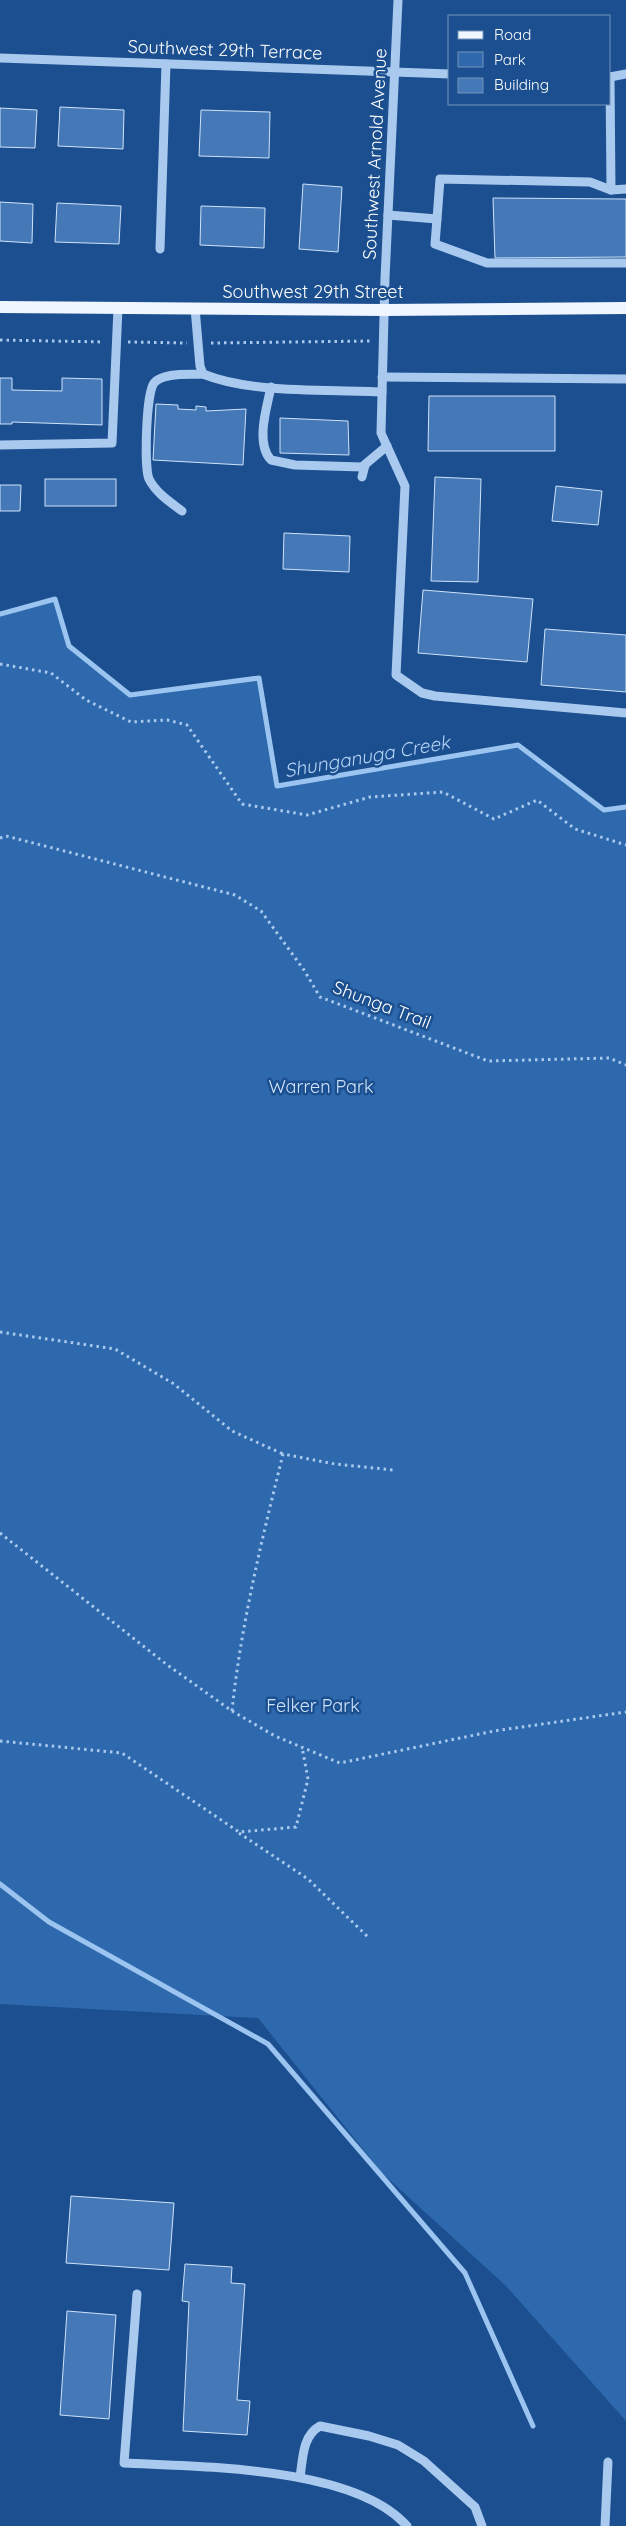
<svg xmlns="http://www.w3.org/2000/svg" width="626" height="2526" viewBox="0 0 626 2526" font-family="Quicksand,sans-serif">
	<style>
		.green { fill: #2e69ad }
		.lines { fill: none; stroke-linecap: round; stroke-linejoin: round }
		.stream { stroke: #9cc4f0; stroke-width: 5 }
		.building { fill: #4478b7; stroke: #cfe3fa }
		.path { stroke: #a9c9ee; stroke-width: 3; stroke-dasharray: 2.5 4; stroke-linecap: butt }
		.minor { stroke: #a9c9ee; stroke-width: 9 }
		.major { stroke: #f0f6ff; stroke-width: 12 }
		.labels { text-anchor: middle; stroke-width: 5; stroke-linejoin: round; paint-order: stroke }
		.street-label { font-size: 18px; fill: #fff; stroke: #1b4f8f }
		.park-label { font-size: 18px; fill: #cfe3fa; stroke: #1b4f8f }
		.water-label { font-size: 19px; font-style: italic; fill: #b5d3f5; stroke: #1b4f8f }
	</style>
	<rect width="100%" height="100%" fill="#1b4f8f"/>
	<!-- green -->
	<polygon class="green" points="55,599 69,646 130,695 259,678 277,786 518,745 604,810 626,807 626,2421 505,2285 382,2173 258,2018 0,2004 0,614"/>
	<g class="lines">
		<!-- stream -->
		<g class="stream">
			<polyline points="0,614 55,599 69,646 130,695 259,678 277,786 518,745 604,810 626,807"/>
			<polyline points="0,1884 49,1922 268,2044 465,2273 533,2426"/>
		</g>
	</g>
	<!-- building -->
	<g class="building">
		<polygon points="60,107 124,110 123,149 58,146"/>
		<polygon points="0,108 37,110 35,148 0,147"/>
		<polygon points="201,110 270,112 269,158 199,156"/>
		<polygon points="303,184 342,187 338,252 299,249"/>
		<polygon points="493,198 626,199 626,257 495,258"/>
		<polygon points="0,202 33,204 32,243 0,241"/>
		<polygon points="57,203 121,206 119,244 55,242"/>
		<polygon points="201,206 265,208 264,248 200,245"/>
		<polygon points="0,378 12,378 12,390 62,391 62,378 102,379 102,425 12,422 12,424 0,424"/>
		<polygon points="429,396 555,396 555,451 428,451"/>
		<polygon points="156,404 178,405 178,409 196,410 196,406 206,407 206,411 246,409 243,465 153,460"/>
		<polygon points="280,418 348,421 349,455 280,453"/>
		<polygon points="435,477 481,479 478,582 431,581"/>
		<rect x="45" y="479" width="71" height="27"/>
		<polygon points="0,485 21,485 20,511 0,511"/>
		<polygon points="556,486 602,491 598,525 552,521"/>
		<polygon points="284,533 350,536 349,572 283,569"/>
		<polygon points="423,590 533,599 527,662 418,653"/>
		<polygon points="545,629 626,635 626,692 541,685"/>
		<polygon points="71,2196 174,2203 169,2270 66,2263"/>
		<polygon points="185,2264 232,2267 231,2283 245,2284 237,2400 250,2401 247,2435 183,2431 189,2302 182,2301"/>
		<polygon points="67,2311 116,2315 109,2419 60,2415"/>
	</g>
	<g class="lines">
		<!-- path -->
		<g class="path">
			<polyline points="0,340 104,342"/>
			<polyline points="128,342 187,343"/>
			<polyline points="211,343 372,341"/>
			<polyline points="0,664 51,673 86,700 131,722 167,720 187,725 242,804 307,815 370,797 443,792 494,819 537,800 575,829 626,845"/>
			<polyline points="0,838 6,836 235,895 261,911 304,970 320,997 488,1061 609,1058 626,1065"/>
			<polyline points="0,1332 115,1349 174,1384 232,1431 283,1454"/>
			<polyline points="0,1533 166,1664 232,1711 275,1736 340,1763 494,1731 626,1712"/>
			<path d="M232,1711C241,1624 262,1539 283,1454L335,1464L393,1470"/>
			<polyline points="0,1741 122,1753 239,1832 296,1827 308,1779 302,1747"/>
			<polyline points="239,1833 308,1879 369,1938"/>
		</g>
		<!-- minor -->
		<g class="minor">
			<polyline points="398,0 385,278 381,433 405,486 396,675 422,693 435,696 626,713"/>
			<polyline points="0,58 450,74"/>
			<polyline points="610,77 611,190"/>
			<polyline points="610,77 626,74"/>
			<polyline points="388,215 437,219 440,179 590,182 611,190 626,189"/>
			<polyline points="437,219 435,244 487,263 626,263"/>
			<polyline points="160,249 166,64"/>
			<path d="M195,308L200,366L203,374C252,394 328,389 382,392"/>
			<polyline points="382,377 626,379"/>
			<path d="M271,387C267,407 255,443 271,460L295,465L362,467L387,446"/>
			<polyline points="0,445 112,443 118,308"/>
			<polyline points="362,477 365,465"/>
			<path d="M182,511C170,502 156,493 149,479C144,467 146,393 154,383C163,372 190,375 203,374"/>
			<path d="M137,2294L124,2463C200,2467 354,2466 407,2526"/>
			<path d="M300,2477C303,2459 302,2436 320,2426L369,2436L398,2445L424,2461L475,2507L482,2526"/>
			<polyline points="605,2526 608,2462"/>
		</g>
		<!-- major -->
		<polyline class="major" points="0,307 384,310 626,308"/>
	</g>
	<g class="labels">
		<!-- street labels -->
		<g class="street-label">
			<text transform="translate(225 50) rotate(2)" y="6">Southwest 29th Terrace</text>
			<text transform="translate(375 154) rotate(-87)" y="6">Southwest Arnold Avenue</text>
			<text x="313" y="298">Southwest 29th Street</text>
			<text transform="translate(382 1005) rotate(21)" y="6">Shunga Trail</text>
		</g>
		<!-- park labels -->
		<g class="park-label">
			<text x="321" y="1093">Warren Park</text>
			<text x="313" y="1712">Felker Park</text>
		</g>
		<!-- water labels -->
		<g class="water-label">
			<text transform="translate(367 756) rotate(-10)" y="7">Shunganuga Creek</text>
		</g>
	</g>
	<!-- legend -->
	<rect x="448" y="15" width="162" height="90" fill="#1b4f8f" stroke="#7695bc"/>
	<rect x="458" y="31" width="25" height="8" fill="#f0f6ff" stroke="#7695bc"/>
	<text x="494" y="40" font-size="15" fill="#ffffff">Road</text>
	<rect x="458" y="52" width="25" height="15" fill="#2e69ad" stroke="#7695bc"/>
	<text x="494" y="65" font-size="15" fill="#ffffff">Park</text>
	<rect x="458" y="78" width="25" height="15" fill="#4478b7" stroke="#7695bc"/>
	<text x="494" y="90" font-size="15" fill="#ffffff">Building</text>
</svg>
